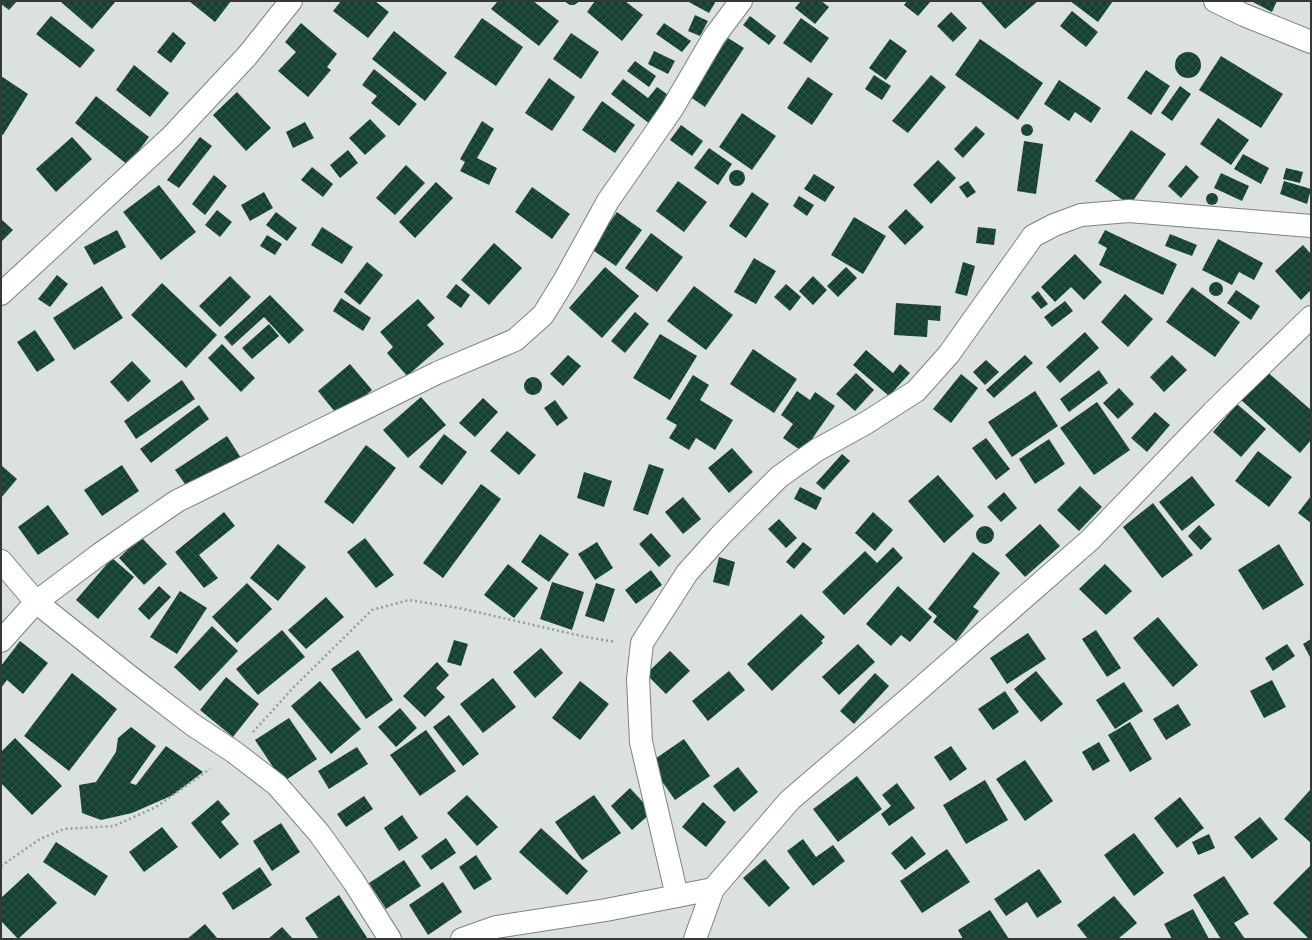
<svg xmlns="http://www.w3.org/2000/svg" width="1312" height="940" viewBox="0 0 1312 940" font-family="'PT Sans Narrow',sans-serif">
	<style>
		.building { fill: url(#building-cross-hatch) }
		.lines { fill: none; stroke-linecap: round; stroke-linejoin: round }
		.minor-casing { stroke: #7d8282; stroke-width: 24 }
		.path { stroke: #969b9b; stroke-width: 2.5; stroke-dasharray: 2 3; stroke-linecap: butt }
		.minor { stroke: #fff; stroke-width: 22 }
	</style>
	<defs>
		<pattern id="building-cross-hatch" width="8" height="8" patternUnits="userSpaceOnUse"><rect width="8" height="8" fill="#154131"/><path d="M0 0l8 8M0 8l8-8" fill="none" stroke="#2f5447"/></pattern>
	</defs>
	<rect width="100%" height="100%" fill="#dbe1e0"/>
	<!-- building -->
	<g class="building">
		<polygon points="1,1 17,1 9,10 1,4"/>
		<polygon points="62,1 116,1 92,29 61,2"/>
		<polygon points="189,1 231,1 215,22"/>
		<polygon points="341,1 375,1 389,12 368,38 333,11"/>
		<polygon points="498,1 533,1 559,21 539,46 491,9"/>
		<polygon points="564,1 580,1 574,5 570,5"/>
		<polygon points="595,1 625,1 643,15 622,41 587,12"/>
		<polygon points="687,1 716,1 709,13"/>
		<polygon points="801,1 821,1 829,7 815,24 795,8"/>
		<polygon points="907,1 931,1 918,16 904,5"/>
		<polygon points="980,1 1038,1 1005,29"/>
		<polygon points="1070,1 1113,1 1098,22"/>
		<polygon points="1251,1 1277,1 1272,12"/>
		<polygon points="1072,11 1098,32 1086,47 1060,26"/>
		<polygon points="951,12 967,28 953,42 937,26"/>
		<polygon points="695,15 708,21 700,36 688,31"/>
		<polygon points="51,16 95,50 80,68 36,34"/>
		<polygon points="750,16 776,36 769,45 743,25"/>
		<polygon points="482,18 523,47 496,86 454,57"/>
		<polygon points="801,18 829,38 811,63 783,43"/>
		<polygon points="301,23 337,54 327,67 331,70 308,97 278,71 296,52 285,42"/>
		<polygon points="664,23 691,41 682,52 656,34"/>
		<polygon points="394,31 447,73 425,101 372,59"/>
		<polygon points="173,32 186,43 171,63 157,52"/>
		<polygon points="571,33 599,52 581,79 553,59"/>
		<polygon points="728,38 744,48 705,107 689,96"/>
		<polygon points="890,39 907,51 886,80 869,68"/>
		<polygon points="980,39 1043,83 1018,120 955,75"/>
		<polygon points="654,51 675,61 668,74 648,64"/>
		<circle cx="1188" cy="65" r="13"/>
		<polygon points="1221,56 1283,94 1261,128 1199,90"/>
		<polygon points="635,61 656,76 649,87 627,71"/>
		<polygon points="134,65 169,93 150,117 116,90"/>
		<polygon points="374,69 417,104 399,126 371,103 377,96 362,85"/>
		<polygon points="1146,70 1170,86 1151,115 1127,98"/>
		<polygon points="874,75 891,86 882,100 865,89"/>
		<polygon points="931,75 946,87 908,133 892,121"/>
		<polygon points="1,76 28,94 3,135 1,134"/>
		<polygon points="808,77 833,94 812,125 787,108"/>
		<polygon points="549,78 575,97 552,131 525,113"/>
		<polygon points="623,79 648,98 657,87 671,97 650,124 611,94"/>
		<polygon points="1059,80 1101,108 1091,123 1075,112 1069,121 1044,104"/>
		<polygon points="1180,86 1191,94 1172,121 1161,113"/>
		<polygon points="237,92 271,128 246,151 213,115"/>
		<polygon points="96,96 149,137 128,165 75,123"/>
		<polygon points="602,101 635,125 615,153 582,130"/>
		<polygon points="742,113 776,136 752,170 719,147"/>
		<polygon points="1218,118 1249,140 1231,165 1200,144"/>
		<polygon points="370,119 386,136 365,155 349,138"/>
		<polygon points="482,121 494,129 477,158 497,168 489,185 460,171 465,162 460,159"/>
		<polygon points="305,122 314,138 293,148 286,132"/>
		<circle cx="1027" cy="130" r="6"/>
		<polygon points="681,125 703,141 692,156 670,140"/>
		<polygon points="976,126 985,134 963,158 954,149"/>
		<polygon points="1131,130 1166,154 1130,205 1095,181"/>
		<polygon points="72,137 92,159 56,192 36,169"/>
		<polygon points="200,137 212,146 179,188 167,180"/>
		<polygon points="1024,141 1043,144 1036,194 1017,191"/>
		<polygon points="709,148 732,164 718,185 694,168"/>
		<polygon points="348,150 358,163 340,178 330,165"/>
		<polygon points="1243,154 1269,168 1261,184 1234,169"/>
		<polygon points="938,160 956,178 931,204 913,185"/>
		<polygon points="406,165 425,183 395,215 376,198"/>
		<polygon points="1186,165 1199,177 1181,198 1168,186"/>
		<polygon points="312,167 333,184 323,197 301,180"/>
		<polygon points="1286,168 1303,172 1300,183 1283,179"/>
		<circle cx="737" cy="178" r="8"/>
		<polygon points="1221,173 1249,186 1242,201 1214,188"/>
		<polygon points="814,174 835,187 825,202 804,189"/>
		<polygon points="214,175 227,186 205,215 192,204"/>
		<polygon points="678,181 707,202 684,232 656,211"/>
		<polygon points="968,181 976,192 967,198 959,187"/>
		<polygon points="1284,181 1311,189 1307,204 1280,194"/>
		<polygon points="436,182 453,198 415,238 399,222"/>
		<polygon points="159,185 196,232 161,260 123,212"/>
		<polygon points="532,187 570,214 552,239 515,212"/>
		<polygon points="264,192 273,208 250,221 241,205"/>
		<polygon points="752,192 769,204 746,238 729,226"/>
		<circle cx="1212" cy="199" r="6"/>
		<polygon points="799,196 814,205 807,216 793,206"/>
		<polygon points="906,209 924,227 905,245 888,227"/>
		<polygon points="217,210 232,222 220,237 205,225"/>
		<polygon points="276,212 297,228 287,241 266,225"/>
		<polygon points="617,212 642,230 616,266 591,249"/>
		<polygon points="854,217 886,236 863,274 831,255"/>
		<polygon points="1,219 13,230 1,242"/>
		<polygon points="322,227 353,247 342,264 311,245"/>
		<polygon points="978,227 996,229 994,245 976,243"/>
		<polygon points="117,230 126,247 94,265 84,247"/>
		<polygon points="1105,230 1177,264 1163,295 1099,265 1107,248 1098,243"/>
		<polygon points="651,233 683,257 657,292 625,268"/>
		<polygon points="1170,234 1197,245 1192,256 1165,246"/>
		<polygon points="267,235 282,244 275,255 260,246"/>
		<polygon points="1218,239 1263,263 1254,280 1239,272 1232,285 1202,270"/>
		<polygon points="494,243 522,268 489,305 461,280"/>
		<polygon points="1303,245 1311,254 1311,290 1301,300 1275,271"/>
		<polygon points="1075,254 1102,282 1084,300 1071,287 1055,302 1041,287"/>
		<polygon points="754,258 776,271 756,304 734,292"/>
		<polygon points="367,262 383,275 360,305 344,292"/>
		<polygon points="963,262 975,266 967,296 955,293"/>
		<polygon points="605,267 639,296 602,338 569,308"/>
		<polygon points="846,267 857,278 838,297 827,286"/>
		<polygon points="57,275 68,284 50,307 38,299"/>
		<polygon points="230,276 251,297 220,327 199,306"/>
		<polygon points="813,276 827,290 813,305 799,291"/>
		<circle cx="1216" cy="289" r="7"/>
		<polygon points="162,283 217,335 186,368 131,315"/>
		<polygon points="456,284 470,295 461,308 446,297"/>
		<polygon points="786,284 801,297 790,311 774,297"/>
		<polygon points="102,286 123,318 74,350 53,318"/>
		<polygon points="694,286 733,315 706,350 667,321"/>
		<polygon points="1192,287 1240,322 1215,357 1166,322"/>
		<polygon points="1236,290 1260,306 1251,320 1227,303"/>
		<polygon points="1038,291 1048,304 1041,309 1031,297"/>
		<polygon points="1125,294 1153,319 1128,347 1101,322"/>
		<polygon points="270,295 304,330 289,344 264,317 232,346 224,337"/>
		<polygon points="341,298 371,318 363,331 333,311"/>
		<polygon points="418,299 435,318 427,325 444,344 407,376 387,353 393,347 380,332"/>
		<polygon points="1065,301 1073,311 1052,327 1044,317"/>
		<polygon points="896,303 941,306 940,321 928,320 927,337 894,335"/>
		<polygon points="635,312 649,324 625,353 611,341"/>
		<polygon points="269,324 279,336 252,359 242,348"/>
		<polygon points="35,330 55,360 37,372 17,342"/>
		<polygon points="1085,332 1099,348 1060,383 1046,367"/>
		<polygon points="660,334 697,356 670,400 633,378"/>
		<polygon points="222,344 255,378 241,392 208,358"/>
		<polygon points="753,349 797,379 774,413 730,384"/>
		<polygon points="866,350 893,373 900,364 910,373 889,396 853,365"/>
		<polygon points="568,355 581,366 563,386 550,374"/>
		<polygon points="1025,355 1033,363 994,398 986,390"/>
		<polygon points="1172,355 1187,370 1164,392 1150,377"/>
		<polygon points="986,360 999,372 985,385 973,372"/>
		<polygon points="132,361 151,381 128,402 110,382"/>
		<polygon points="350,364 372,390 340,418 318,391"/>
		<polygon points="1099,370 1108,383 1069,412 1060,399"/>
		<polygon points="1265,370 1311,410 1311,440 1300,453 1240,399"/>
		<polygon points="856,373 874,390 855,411 836,394"/>
		<polygon points="961,374 978,388 951,423 933,409"/>
		<polygon points="693,375 709,385 700,400 733,420 715,450 696,438 689,450 669,438 677,425 666,419"/>
		<circle cx="533" cy="386" r="9"/>
		<polygon points="182,380 195,399 136,439 124,421"/>
		<polygon points="1119,388 1134,404 1118,419 1103,403"/>
		<polygon points="797,391 810,400 815,392 835,406 803,452 783,438 793,424 781,415"/>
		<polygon points="1035,391 1058,426 1012,457 988,422"/>
		<polygon points="421,397 446,425 408,458 383,430"/>
		<polygon points="483,398 498,412 475,437 459,423"/>
		<polygon points="555,400 568,418 557,426 544,408"/>
		<polygon points="1097,402 1130,450 1094,475 1060,428"/>
		<polygon points="1237,404 1266,429 1241,457 1213,432"/>
		<polygon points="199,405 209,419 151,463 140,449"/>
		<polygon points="1155,412 1170,425 1147,452 1131,438"/>
		<polygon points="507,431 536,455 519,475 490,451"/>
		<polygon points="444,434 467,452 442,485 419,467"/>
		<polygon points="227,436 241,458 190,491 175,470"/>
		<polygon points="986,438 1010,469 996,480 972,448"/>
		<polygon points="1049,439 1065,464 1035,484 1019,459"/>
		<polygon points="366,445 396,468 353,524 324,502"/>
		<polygon points="732,448 753,472 729,493 708,468"/>
		<polygon points="1258,451 1292,477 1269,507 1235,481"/>
		<polygon points="842,454 850,461 824,490 816,483"/>
		<polygon points="649,464 664,469 648,515 633,510"/>
		<polygon points="1,465 17,479 1,498"/>
		<polygon points="122,465 139,491 102,516 84,490"/>
		<polygon points="584,472 612,481 604,507 577,498"/>
		<polygon points="938,475 974,516 944,543 908,501"/>
		<polygon points="1192,476 1215,505 1182,531 1159,502"/>
		<polygon points="481,484 501,499 443,578 423,563"/>
		<polygon points="1080,486 1102,507 1079,531 1057,510"/>
		<polygon points="800,487 822,498 816,510 794,499"/>
		<polygon points="1004,492 1017,508 1001,522 987,507"/>
		<polygon points="1311,496 1311,523 1298,513"/>
		<polygon points="683,497 701,519 683,534 665,512"/>
		<polygon points="1153,503 1193,555 1162,578 1123,527"/>
		<polygon points="48,505 69,534 38,555 18,527"/>
		<polygon points="224,512 235,526 199,555 218,578 204,588 175,552"/>
		<polygon points="873,512 893,530 875,551 855,533"/>
		<polygon points="779,519 797,538 786,548 768,529"/>
		<polygon points="1040,524 1060,546 1025,577 1005,555"/>
		<polygon points="1199,525 1212,539 1201,550 1188,536"/>
		<circle cx="985" cy="535" r="9"/>
		<polygon points="651,533 671,556 659,567 639,544"/>
		<polygon points="540,534 569,554 549,582 521,562"/>
		<polygon points="141,537 167,564 144,585 119,558"/>
		<polygon points="365,538 394,575 376,588 347,552"/>
		<polygon points="597,542 613,568 595,580 578,554"/>
		<polygon points="803,542 812,549 794,569 786,562"/>
		<polygon points="278,544 306,567 278,601 250,578"/>
		<polygon points="1279,544 1304,585 1263,610 1238,570"/>
		<polygon points="893,547 903,558 844,615 822,592 865,551 877,563"/>
		<polygon points="973,552 1000,573 973,607 979,611 956,641 933,622 937,616 928,609"/>
		<polygon points="719,557 735,562 729,586 713,582"/>
		<polygon points="112,558 134,577 98,619 76,600"/>
		<polygon points="508,564 538,588 514,618 484,595"/>
		<polygon points="1105,564 1132,591 1106,615 1079,589"/>
		<polygon points="651,570 662,585 636,604 625,590"/>
		<polygon points="552,582 584,592 572,630 540,619"/>
		<polygon points="247,583 272,609 237,643 212,617"/>
		<polygon points="596,583 615,589 604,622 585,616"/>
		<polygon points="159,586 171,597 149,620 138,609"/>
		<polygon points="898,586 932,617 910,642 901,635 891,646 866,624"/>
		<polygon points="180,591 207,608 177,654 150,637"/>
		<polygon points="326,597 344,617 306,649 288,630"/>
		<polygon points="801,614 825,637 821,641 823,643 772,691 747,664"/>
		<polygon points="1158,617 1198,665 1173,687 1133,638"/>
		<polygon points="212,626 238,651 200,691 174,667"/>
		<polygon points="282,630 305,657 258,695 236,669"/>
		<polygon points="1096,630 1121,668 1107,677 1082,639"/>
		<polygon points="1028,633 1046,659 1007,684 990,658"/>
		<polygon points="1311,639 1311,659 1303,644"/>
		<polygon points="454,640 468,644 461,666 447,662"/>
		<polygon points="20,641 48,663 23,694 7,680 1,688 1,666"/>
		<polygon points="858,644 875,662 839,695 822,677"/>
		<polygon points="1287,644 1295,656 1273,671 1265,658"/>
		<polygon points="541,648 563,673 535,698 513,672"/>
		<polygon points="358,650 393,700 366,719 331,669"/>
		<polygon points="670,651 690,671 666,694 646,674"/>
		<polygon points="437,662 449,675 436,688 445,697 425,717 403,696"/>
		<polygon points="729,671 745,690 708,721 692,701"/>
		<polygon points="1036,671 1063,704 1041,722 1014,689"/>
		<polygon points="72,673 117,709 69,771 24,736"/>
		<polygon points="875,673 889,686 854,724 840,711"/>
		<polygon points="226,677 259,704 233,737 200,710"/>
		<polygon points="493,678 516,707 483,733 460,704"/>
		<polygon points="1272,680 1286,707 1264,718 1250,691"/>
		<polygon points="320,681 361,729 331,754 291,706"/>
		<polygon points="580,681 609,704 580,740 552,718"/>
		<polygon points="1124,682 1143,711 1115,729 1096,700"/>
		<polygon points="1005,691 1019,712 993,730 978,709"/>
		<polygon points="1178,704 1191,725 1166,740 1153,719"/>
		<polygon points="400,708 417,728 396,747 378,727"/>
		<polygon points="449,715 479,754 463,766 433,727"/>
		<polygon points="289,718 317,759 283,782 255,740"/>
		<polygon points="1130,722 1152,759 1130,772 1108,735"/>
		<polygon points="131,727 156,746 130,783 136,785 166,746 203,772 173,795 132,813 101,820 82,813 79,785 96,782 116,752 118,738"/>
		<polygon points="426,730 456,771 420,796 390,755"/>
		<polygon points="15,738 62,786 32,815 1,783 1,752"/>
		<polygon points="684,739 710,776 675,800 649,763"/>
		<polygon points="1099,742 1110,761 1093,771 1082,752"/>
		<polygon points="951,746 967,769 950,781 934,757"/>
		<polygon points="357,747 368,764 329,789 318,771"/>
		<polygon points="1025,760 1053,801 1025,821 996,779"/>
		<polygon points="738,767 758,792 734,812 713,786"/>
		<polygon points="857,776 882,809 838,842 813,809"/>
		<polygon points="985,780 1008,820 966,844 943,805"/>
		<polygon points="897,783 915,808 889,826 881,814 891,806 882,795"/>
		<polygon points="630,788 652,812 632,830 611,806"/>
		<polygon points="1311,789 1311,843 1284,819"/>
		<polygon points="467,795 498,827 477,846 447,813"/>
		<polygon points="594,795 621,833 582,860 555,822"/>
		<polygon points="364,796 373,809 346,827 337,814"/>
		<polygon points="1180,797 1204,828 1177,848 1154,818"/>
		<polygon points="218,800 230,814 221,822 239,844 220,859 191,823"/>
		<polygon points="703,802 726,822 706,847 682,827"/>
		<polygon points="402,815 418,838 399,851 384,828"/>
		<polygon points="1260,817 1278,839 1252,859 1234,837"/>
		<polygon points="281,823 300,852 272,871 253,841"/>
		<polygon points="162,827 178,847 144,872 129,852"/>
		<polygon points="541,828 588,871 567,895 519,852"/>
		<polygon points="1134,833 1164,873 1134,896 1104,855"/>
		<polygon points="1209,834 1215,848 1198,855 1192,842"/>
		<polygon points="912,836 926,854 905,870 891,853"/>
		<polygon points="446,838 456,853 431,870 421,856"/>
		<polygon points="803,839 816,857 833,845 845,861 813,886 787,851"/>
		<polygon points="56,842 108,876 95,896 43,862"/>
		<polygon points="947,849 970,882 922,913 900,881"/>
		<polygon points="476,855 492,879 474,890 459,867"/>
		<polygon points="765,859 790,888 769,907 743,878"/>
		<polygon points="404,860 421,886 386,909 369,883"/>
		<polygon points="1311,865 1311,939 1309,939 1273,903"/>
		<polygon points="260,867 272,885 233,910 222,893"/>
		<polygon points="1039,869 1062,902 1037,918 1027,902 1006,916 994,899"/>
		<polygon points="28,873 57,903 18,939 1,921 1,898"/>
		<polygon points="1224,876 1249,914 1234,923 1245,939 1221,939 1193,895"/>
		<polygon points="443,882 462,912 428,935 409,905"/>
		<polygon points="339,895 368,939 319,939 305,918"/>
		<polygon points="1114,896 1137,923 1118,939 1088,939 1077,925"/>
		<polygon points="1193,909 1209,939 1172,939 1164,924"/>
		<polygon points="990,910 1009,939 963,939 958,930"/>
		<polygon points="205,924 218,939 187,939"/>
		<polygon points="282,927 293,939 268,939"/>
	</g>
	<g class="lines">
		<!-- minor casing -->
		<g class="minor-casing">
			<g id="minor">
				<polyline points="1215,1 1244,15 1311,42"/>
				<polyline points="1,294 172,136 247,56 291,1"/>
				<polyline points="1,561 36,602 129,676 193,725 234,752 277,785 319,833 354,882 390,939"/>
				<polyline points="1,641 36,602 100,554 177,501 437,373 515,340 543,315 564,281 608,201 672,109 714,37 741,1"/>
				<polyline points="677,896 641,742 638,679 642,643 687,573 721,535 779,477 817,450 866,423 916,391 949,354 1033,236 1054,225 1081,215 1129,211 1311,226"/>
				<polyline points="462,939 496,927 606,910 713,889"/>
				<polyline points="695,939 713,889 790,800 907,700 1090,540 1213,412 1311,317"/>
			</g>
		</g>
		<!-- path -->
		<g class="path">
			<polyline points="253,732 293,688 372,610 409,600 459,608 586,637 615,642"/>
			<polyline points="1,866 40,839 64,829 114,826 156,807 210,769"/>
		</g>
		<!-- minor -->
		<use href="#minor" class="minor"/>
	</g>
	<!-- border -->
	<rect width="1312" height="940" fill="none" stroke="#353838" stroke-width="4"/>
</svg>
